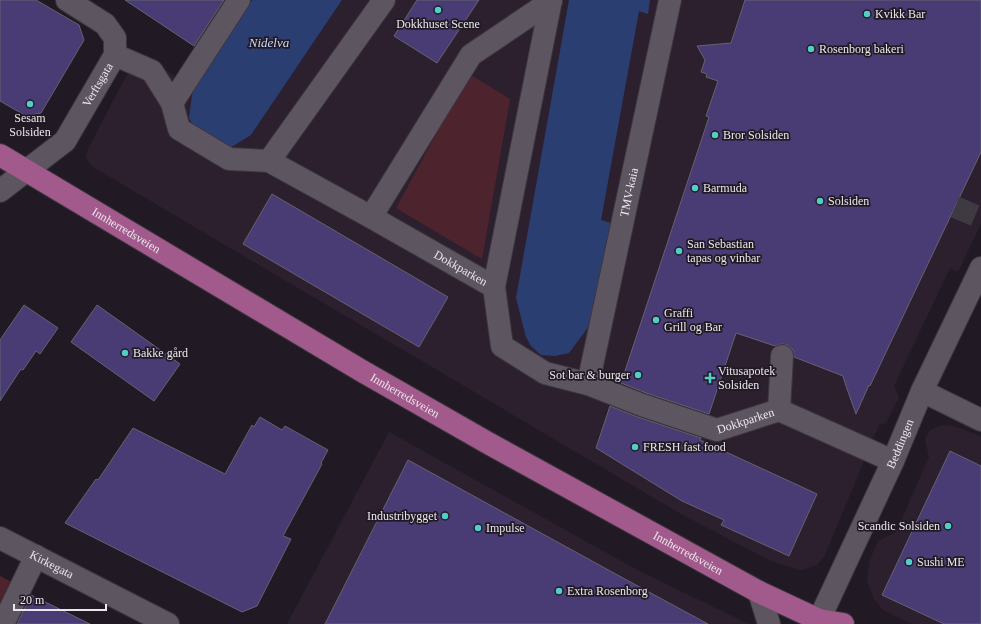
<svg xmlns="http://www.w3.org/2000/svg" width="981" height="624" viewBox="0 0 981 624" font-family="'Times New Roman',serif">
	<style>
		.built { fill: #2c202f }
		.green { fill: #4d242d }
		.water { fill: #2b3e72 }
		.building { fill: #493c74; stroke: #64626f }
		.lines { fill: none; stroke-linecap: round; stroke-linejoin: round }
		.minor-tunnel { stroke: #3f3942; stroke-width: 22; stroke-dasharray: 22 11; stroke-linecap: butt }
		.minor-casing { stroke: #3c373e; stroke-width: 24 }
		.major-casing { stroke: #3c373e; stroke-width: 24 }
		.minor { stroke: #5d5560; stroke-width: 22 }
		.major { stroke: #a2598b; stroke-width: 22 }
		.poi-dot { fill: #53cdc9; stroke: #211a24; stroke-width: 1.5 }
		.labels { text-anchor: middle; stroke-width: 3.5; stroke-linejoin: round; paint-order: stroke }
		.poi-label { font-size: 12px; fill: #ece7ed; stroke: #211a24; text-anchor: start }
		.street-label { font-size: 12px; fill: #ece7ed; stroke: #211a24 }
		.water-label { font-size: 13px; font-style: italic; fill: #cad8fa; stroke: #211a24 }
	</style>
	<rect width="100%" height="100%" fill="#211a24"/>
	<!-- built -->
	<g class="built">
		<polygon points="342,0 981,0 981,224 958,272 950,268 894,386 899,397 886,423 879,425 824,557 816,565 803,570 793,568 769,560 681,514 93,167 89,163 86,156 88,149 132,65 134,50 193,88 251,135"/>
		<polygon points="948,425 963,429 981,437 981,624 912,624 883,610 874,599 867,581 869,562 878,541 896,532 929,457 925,439 930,430 939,426"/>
		<polygon points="389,432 641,572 749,624 287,624"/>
	</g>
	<!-- green -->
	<g class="green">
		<polygon points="469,74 510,99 482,259 396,208"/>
		<polygon points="0,576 19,586 0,614"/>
	</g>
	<!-- water -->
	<g class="water">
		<polygon points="252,0 342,0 251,135 230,148 194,127 189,118 193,88"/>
		<polygon points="569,0 650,0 648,14 639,11 601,220 611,223 595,318 569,353 555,356 541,355 531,346 526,337 516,298"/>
	</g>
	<!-- building -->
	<g class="building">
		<polygon points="0,0 36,0 79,25 84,40 41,113 26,116 0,101"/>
		<polygon points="125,0 224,0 194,46"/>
		<polygon points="417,0 479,0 437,63 394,36"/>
		<polygon points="745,0 981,0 981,152 870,386 869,385 856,414 846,386 843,376 794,357 793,350 788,345 782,344 777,345 775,346 736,333 709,414 646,393 621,383 709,117 706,116 718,81 706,77 707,74 701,72 705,60 697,46 731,43"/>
		<polygon points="272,194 448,297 419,347 243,244"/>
		<polygon points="24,305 58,328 40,354 36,351 23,370 21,369 0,401 0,340"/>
		<polygon points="97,305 180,364 154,401 71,342"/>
		<polygon points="610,406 638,417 701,438 700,440 817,494 789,556 721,525 724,520 682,501 596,448"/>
		<polygon points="260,417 282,430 285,426 328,450 321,463 322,464 283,536 291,539 257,606 242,612 65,523 96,479 98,480 133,428 225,474 252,425 254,427"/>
		<polygon points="950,451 981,466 981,624 944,624 882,595"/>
		<polygon points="408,460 612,572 708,624 325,624"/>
		<polygon points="31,595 90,624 17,624"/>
	</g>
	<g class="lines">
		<!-- minor-tunnel -->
		<polyline class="minor-tunnel" points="955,207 981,218"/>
		<!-- minor casing -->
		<g class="minor-casing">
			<g id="minor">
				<path id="s1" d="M115,55L152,71L172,103L179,129L229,159L269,161L371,217L494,287L502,346L545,373L588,384L642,405L717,430L779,410L893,461"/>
				<polyline points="172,103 239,0"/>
				<polyline points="269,161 384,0"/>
				<path id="s2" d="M0,191L65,141L115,55V38L105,24L67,0"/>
				<polyline points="371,217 471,55 551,1"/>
				<polyline points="494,287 551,0"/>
				<path id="s3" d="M588,384L670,0"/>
				<polyline points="922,391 981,420"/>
				<polyline points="779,410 782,356"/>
				<path id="s4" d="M0,538L168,624"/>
				<polyline points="759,592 769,624"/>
				<path id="s5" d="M819,620L893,461L922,391L981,268"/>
				<polyline points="3,624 36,556"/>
			</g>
		</g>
		<!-- major casing -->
		<g class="major-casing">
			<g id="major">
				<path id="s6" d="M0,155L362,371L488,443L759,592L819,620L823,624"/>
				<polyline points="819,620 843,624"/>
			</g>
		</g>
		<!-- minor -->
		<use href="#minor" class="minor"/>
		<!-- major -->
		<use href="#major" class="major"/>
	</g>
	<!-- markers -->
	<g class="poi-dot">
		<circle cx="438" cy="10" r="4"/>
		<circle cx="867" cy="14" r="4"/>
		<circle cx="811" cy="49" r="4"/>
		<circle cx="30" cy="104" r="4"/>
		<circle cx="715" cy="135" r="4"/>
		<circle cx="695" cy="188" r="4"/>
		<circle cx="820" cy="201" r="4"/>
		<circle cx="679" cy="251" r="4"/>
		<circle cx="656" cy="320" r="4"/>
		<circle cx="125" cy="353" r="4"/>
		<circle cx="638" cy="375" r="4"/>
		<path d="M708 372h4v4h4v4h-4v4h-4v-4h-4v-4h4z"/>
		<circle cx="635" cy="447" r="4"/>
		<circle cx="445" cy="516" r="4"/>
		<circle cx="948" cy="526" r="4"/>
		<circle cx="478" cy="528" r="4"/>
		<circle cx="909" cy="562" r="4"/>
		<circle cx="559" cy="591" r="4"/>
	</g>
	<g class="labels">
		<!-- poi labels -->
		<g class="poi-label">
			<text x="875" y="18">Kvikk Bar</text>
			<text x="438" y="28" text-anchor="middle">Dokkhuset Scene</text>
			<text x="819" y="53">Rosenborg bakeri</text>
			<text x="30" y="122" text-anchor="middle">Sesam<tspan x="30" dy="14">Solsiden</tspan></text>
			<text x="723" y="139">Bror Solsiden</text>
			<text x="703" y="192">Barmuda</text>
			<text x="828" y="205">Solsiden</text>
			<text x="687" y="248">San Sebastian<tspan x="687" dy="14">tapas og vinbar</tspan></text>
			<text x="664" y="317">Graffi<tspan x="664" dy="14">Grill og Bar</tspan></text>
			<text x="133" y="357">Bakke gård</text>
			<text x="718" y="375">Vitusapotek<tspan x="718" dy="14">Solsiden</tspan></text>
			<text x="630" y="379" text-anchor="end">Sot bar &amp; burger</text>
			<text x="643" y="451">FRESH fast food</text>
			<text x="437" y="520" text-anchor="end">Industribygget</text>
			<text x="940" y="530" text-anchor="end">Scandic Solsiden</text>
			<text x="486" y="532">Impulse</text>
			<text x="917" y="566">Sushi ME</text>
			<text x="567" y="595">Extra Rosenborg</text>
		</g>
		<!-- street labels -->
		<g class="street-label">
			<text dy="4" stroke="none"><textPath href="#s2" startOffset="147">Verftsgata</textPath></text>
			<text dy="4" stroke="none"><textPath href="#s3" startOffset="196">TMV-kaia</textPath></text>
			<text dy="4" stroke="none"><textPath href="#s6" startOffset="147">Innherredsveien</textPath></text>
			<text dy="4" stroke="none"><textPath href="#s1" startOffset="423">Dokkparken</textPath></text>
			<text dy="4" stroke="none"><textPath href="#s6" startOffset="471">Innherredsveien</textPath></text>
			<text dy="4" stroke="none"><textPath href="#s1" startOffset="783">Dokkparken</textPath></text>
			<text dy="4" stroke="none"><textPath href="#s5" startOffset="194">Beddingen</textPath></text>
			<text dy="4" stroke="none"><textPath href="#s6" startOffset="795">Innherredsveien</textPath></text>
			<text dy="4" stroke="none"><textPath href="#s4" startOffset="58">Kirkegata</textPath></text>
		</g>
		<!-- water labels -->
		<g class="water-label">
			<text x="269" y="47">Nidelva</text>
		</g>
	</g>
	<!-- scale -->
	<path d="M14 604v6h92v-6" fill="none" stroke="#ece7ed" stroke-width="2"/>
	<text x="20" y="604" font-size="12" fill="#ece7ed" stroke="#211a24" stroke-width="3" paint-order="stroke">20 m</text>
</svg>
